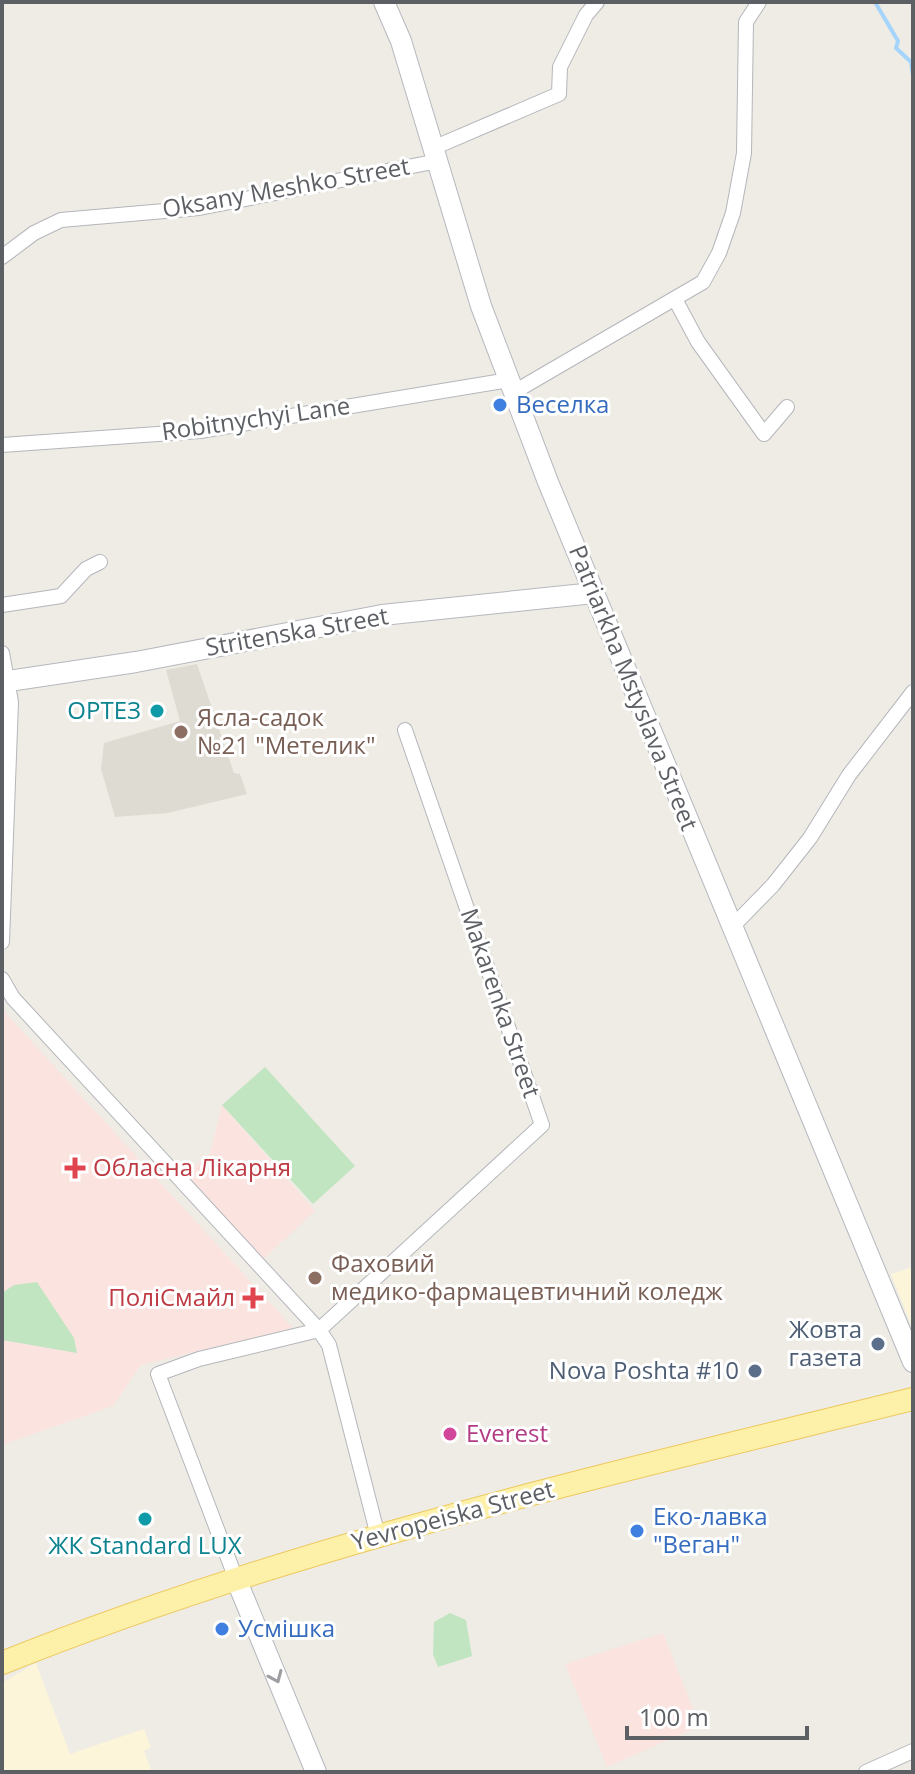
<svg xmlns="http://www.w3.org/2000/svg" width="915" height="1774" viewBox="0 0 915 1774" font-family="'Open Sans',sans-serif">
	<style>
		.commercial { fill: #fdf5da }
		.education { fill: #dedbd2 }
		.medical { fill: #fbe3e0 }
		.green { fill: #c1e5c1 }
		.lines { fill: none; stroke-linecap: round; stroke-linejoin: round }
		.stream { stroke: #a5d5fd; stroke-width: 4 }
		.street-casing { stroke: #b4b6bb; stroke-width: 16 }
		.secondary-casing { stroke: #b5b8be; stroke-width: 22 }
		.primary-casing { stroke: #eec85d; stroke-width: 24 }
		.street { stroke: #fff; stroke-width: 14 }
		.secondary { stroke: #fff; stroke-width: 20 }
		.primary { stroke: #fdf1aa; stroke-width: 22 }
		.oneway { stroke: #9d9fa2 }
		.shop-dot { fill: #3f7fe0; stroke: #fff; stroke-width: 3 }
		.culture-dot { fill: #0f9aa8; stroke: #fff; stroke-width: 3 }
		.education-dot { fill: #8d6e63; stroke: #fff; stroke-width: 3 }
		.health-dot { fill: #e0444e; stroke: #fff; stroke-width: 3 }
		.service-dot { fill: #5c6f8a; stroke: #fff; stroke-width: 3 }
		.hotel-dot { fill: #d1479c; stroke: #fff; stroke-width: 3 }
		.labels { text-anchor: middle; stroke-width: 6; stroke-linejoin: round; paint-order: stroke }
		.street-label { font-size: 24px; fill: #5c5f64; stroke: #fff }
		.shop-label { font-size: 24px; fill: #366cbe; stroke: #fff; text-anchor: start }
		.culture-label { font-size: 24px; fill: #0d838f; stroke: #fff; text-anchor: end }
		.education-label { font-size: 24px; fill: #785e54; stroke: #fff; text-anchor: start }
		.health-label { font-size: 24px; fill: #be3a42; stroke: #fff; text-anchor: start }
		.service-label { font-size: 24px; fill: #4e5e75; stroke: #fff; text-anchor: end }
		.hotel-label { font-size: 24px; fill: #b23c85; stroke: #fff; text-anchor: start }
	</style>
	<rect width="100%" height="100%" fill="#eeece4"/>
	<!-- commercial -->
	<g class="commercial">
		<polygon points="913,1267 913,1329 891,1274"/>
		<polygon points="36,1663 70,1754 144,1729 151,1747 144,1751 152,1772 2,1772 2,1683"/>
	</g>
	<!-- education -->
	<polygon class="education" points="197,664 234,773 240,774 247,794 168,813 115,817 101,769 104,743 180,721 166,670"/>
	<!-- medical -->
	<g class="medical">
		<polygon points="2,1009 293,1328 141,1365 113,1406 2,1445"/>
		<polygon points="222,1105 315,1211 258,1264 180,1180 210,1153"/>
		<polygon points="663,1633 700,1726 607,1767 565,1664"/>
	</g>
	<!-- green -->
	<g class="green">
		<polygon points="265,1067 355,1166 313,1204 222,1105"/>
		<polygon points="37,1282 74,1338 77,1353 2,1340 2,1293 14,1285"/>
		<polygon points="450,1613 466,1620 472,1656 438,1667 433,1654 434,1622"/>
	</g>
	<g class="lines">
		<!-- stream -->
		<polyline class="stream" points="875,2 898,41 896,48 911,62 913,76"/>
		<!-- street casing -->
		<g class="street-casing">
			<g id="street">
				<polyline points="433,148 559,94 560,67 586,15 597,2"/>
				<polyline points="2,257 34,233 61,220 199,208 438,161"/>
				<polyline points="676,301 698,342 764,434 787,407"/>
				<polyline points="514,392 703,282 719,253 733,213 744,153 746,22 759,2"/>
				<polyline points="2,445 200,431 509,380"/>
				<polyline points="2,605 61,596 86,569 100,562"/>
				<polyline points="2,653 11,702 2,942"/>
				<polyline points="733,926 773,885 810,838 849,775 913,692"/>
				<polyline points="2,979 13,998 319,1330 329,1345 378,1536"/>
				<polyline points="236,1579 158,1374 199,1359 319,1330 542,1125 405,730"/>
				<polyline points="866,1772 913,1751"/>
			</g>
		</g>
		<!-- secondary casing -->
		<g class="secondary-casing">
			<g id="secondary">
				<polyline points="384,2 401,41 481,306 548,482 913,1362"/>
				<polyline points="2,682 136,662 382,615 594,593"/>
				<polyline points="236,1579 316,1772"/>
			</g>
		</g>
		<!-- primary casing -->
		<g class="primary-casing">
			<path id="primary" d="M2,1663C296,1545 606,1475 913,1399"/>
		</g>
		<!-- street -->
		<use href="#street" class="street"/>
		<!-- secondary -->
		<use href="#secondary" class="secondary"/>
		<!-- primary -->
		<use href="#primary" class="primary"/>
	</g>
	<!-- one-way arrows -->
	<defs><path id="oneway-chevron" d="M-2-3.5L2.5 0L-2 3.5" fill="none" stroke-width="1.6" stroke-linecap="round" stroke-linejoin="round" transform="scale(2)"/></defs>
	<use class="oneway" href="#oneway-chevron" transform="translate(276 1677) rotate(67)"/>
	<!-- markers -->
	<g class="shop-dot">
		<circle cx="500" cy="405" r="8"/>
		<circle cx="637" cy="1531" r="8"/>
		<circle cx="222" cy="1629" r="8"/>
	</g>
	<g class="culture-dot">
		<circle cx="157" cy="711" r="8"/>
		<circle cx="145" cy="1519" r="8"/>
	</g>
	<g class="education-dot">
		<circle cx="181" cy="732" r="8"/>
		<circle cx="315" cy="1278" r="8"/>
	</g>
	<g class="health-dot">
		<path d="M71 1156h8v8h8v8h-8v8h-8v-8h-8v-8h8z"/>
		<path d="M249 1286h8v8h8v8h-8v8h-8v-8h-8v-8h8z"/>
	</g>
	<g class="service-dot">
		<circle cx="878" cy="1344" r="8"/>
		<circle cx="755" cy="1371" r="8"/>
	</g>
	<circle class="hotel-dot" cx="450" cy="1434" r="8"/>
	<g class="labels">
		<!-- street labels -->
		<g class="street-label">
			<text transform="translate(286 188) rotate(-10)" y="8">Oksany Meshko Street</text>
			<text transform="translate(256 419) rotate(-8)" y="8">Robitnychyi Lane</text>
			<text transform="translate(297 632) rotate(-10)" y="8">Stritenska Street</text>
			<text transform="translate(633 688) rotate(68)" y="8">Patriarkha Mstyslava Street</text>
			<text transform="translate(500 1003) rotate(71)" y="8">Makarenka Street</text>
			<text transform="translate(453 1516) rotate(-15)" y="8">Yevropeiska Street</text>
		</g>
		<!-- shop labels -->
		<g class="shop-label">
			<text x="516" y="413">Веселка</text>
			<text x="653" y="1525">Еко-лавка<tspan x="653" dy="28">"Веган"</tspan></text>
			<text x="238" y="1637">Усмішка</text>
		</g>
		<!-- culture labels -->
		<g class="culture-label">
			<text x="141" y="719">ОРТЕЗ</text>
			<text x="145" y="1554" text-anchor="middle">ЖК Standard LUX</text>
		</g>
		<!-- education labels -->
		<g class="education-label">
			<text x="197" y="726">Ясла-садок<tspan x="197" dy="28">№21 "Метелик"</tspan></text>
			<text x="331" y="1272">Фаховий<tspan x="331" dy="28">медико-фармацевтичний коледж</tspan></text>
		</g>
		<!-- health labels -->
		<g class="health-label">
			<text x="93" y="1176">Обласна Лікарня</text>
			<text x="235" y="1306" text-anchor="end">ПоліСмайл</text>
		</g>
		<!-- service labels -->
		<g class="service-label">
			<text x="862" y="1338">Жовта<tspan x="862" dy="28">газета</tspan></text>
			<text x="739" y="1379">Nova Poshta #10</text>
		</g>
		<!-- hotel labels -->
		<g class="hotel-label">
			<text x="466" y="1442">Everest</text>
		</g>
	</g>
	<!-- border -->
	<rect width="915" height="1774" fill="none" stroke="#5c5f64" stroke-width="8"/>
	<!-- scale -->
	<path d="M627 1726v12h180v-12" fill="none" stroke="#5c5f64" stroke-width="4"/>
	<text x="639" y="1726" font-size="24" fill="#5c5f64" stroke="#ffffff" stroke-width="6" paint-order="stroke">100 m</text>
</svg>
